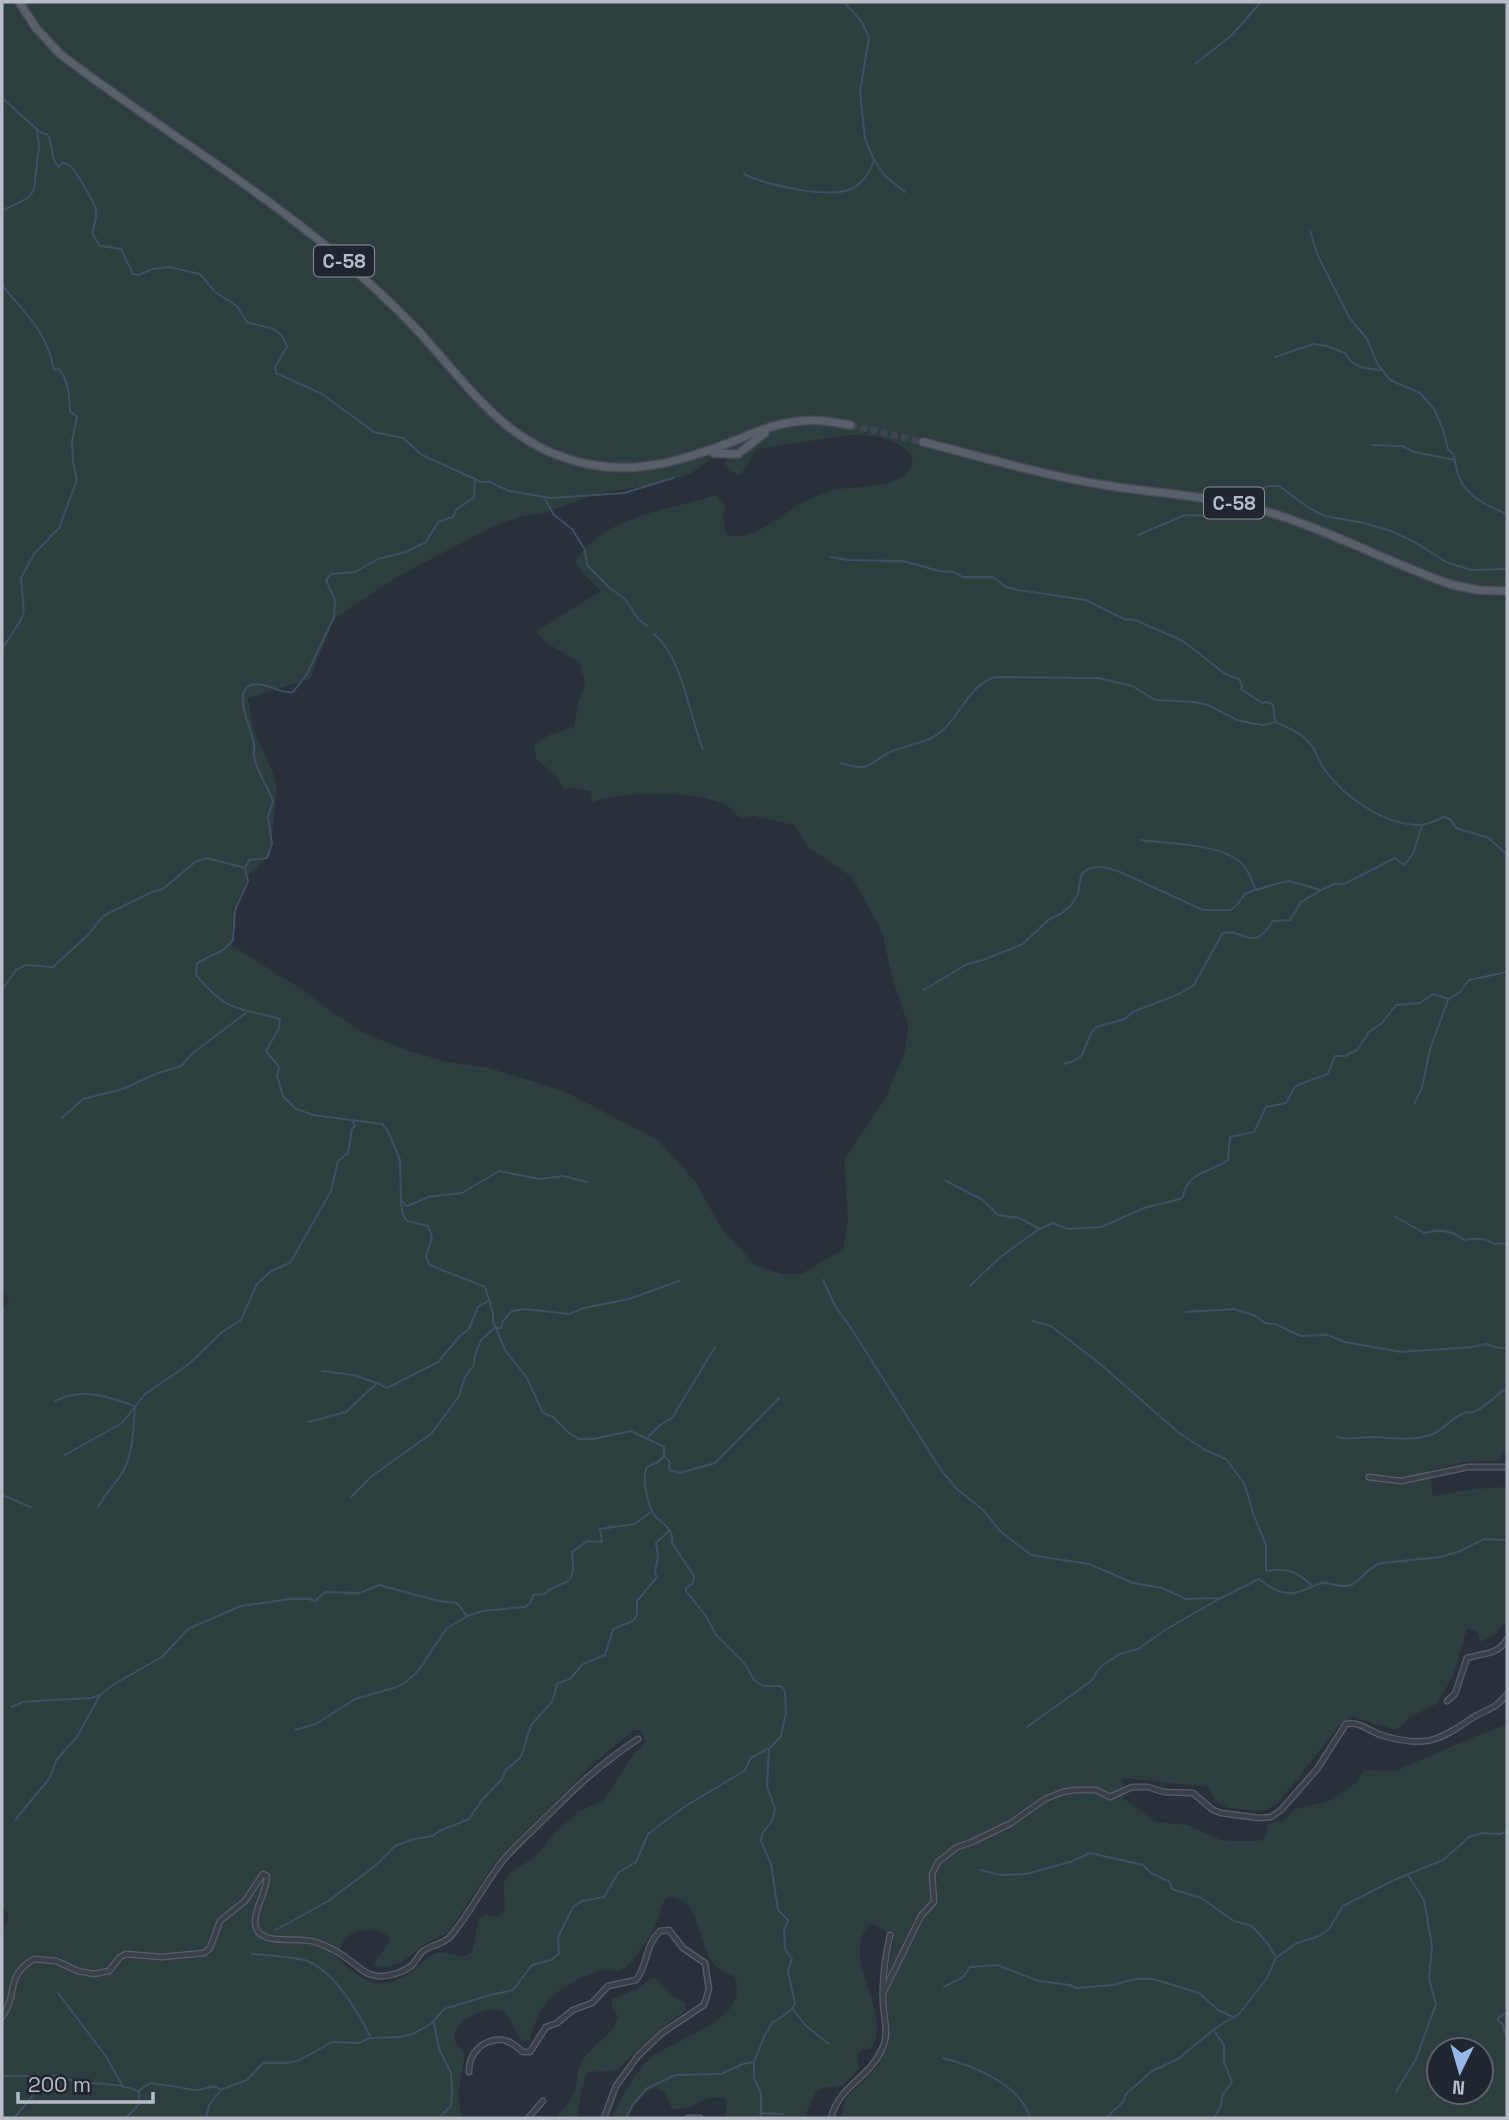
<svg xmlns="http://www.w3.org/2000/svg" width="1509" height="2120" viewBox="0 0 1509 2120" font-family="'Space Grotesk',sans-serif">
	<style>
		.green { fill: #2c3e3e; fill-rule: evenodd }
		.lines { fill: none; stroke-linecap: round; stroke-linejoin: round }
		.stream { stroke: #405064; stroke-width: 2 }
		.primary-tunnel { stroke: #3c4550; stroke-width: 7; stroke-dasharray: 7 3.5; stroke-linecap: butt }
		.street-casing { stroke: #585f69; stroke-width: 7 }
		.primary-casing { stroke: #464d57; stroke-width: 10 }
		.street { stroke: #3a414b; stroke-width: 4.5 }
		.primary { stroke: #58606b; stroke-width: 7 }
		.labels { text-anchor: middle; stroke-width: 5; stroke-linejoin: round; paint-order: stroke }
		.shield { fill: #1f2630; stroke: #899099; stroke-width: 2 }
		.shield-label { font-size: 19px; font-weight: bold; fill: #b6bdc6 }
	</style>
	<rect width="100%" height="100%" fill="#27303b"/>
	<!-- green -->
	<g class="green">
		<path d="M2,2H1507V1452L1502,1453L1499,1461L1464,1462L1429,1471L1433,1496L1473,1489L1507,1487V1621L1495,1634L1480,1642L1477,1631L1467,1629L1452,1679L1436,1704L1412,1716L1397,1730L1352,1717L1339,1726L1279,1802L1264,1811L1228,1808L1217,1803L1208,1787L1122,1778L1124,1799L1156,1822L1188,1825L1221,1840L1230,1841H1258L1265,1838L1268,1824L1283,1821L1295,1809L1332,1800L1356,1783L1363,1771C1374,1769 1385,1772 1396,1771C1401,1770 1405,1765 1410,1764C1443,1752 1473,1735 1507,1725V2118H841L845,2099L879,2065L889,2032L886,1997L888,1968L894,1938L876,1925L870,1924C837,1959 897,2015 870,2049L862,2050L857,2055L860,2068L842,2086L822,2088L816,2092L804,2118H724L727,2104L725,2098C704,2092 692,2114 672,2108C666,2097 667,2091 654,2088C642,2093 633,2106 628,2118H611C623,2098 631,2075 650,2059C674,2037 754,2020 734,1976C690,1967 711,1895 667,1897C661,1904 661,1912 657,1922C653,1932 635,1960 626,1967C618,1974 610,1968 600,1971C562,1984 539,1999 530,2040L523,2042C515,2034 513,2020 505,2013C491,2002 449,2021 455,2041C457,2046 462,2050 465,2054L458,2095L462,2118H2V1933L8,1920V1913L2,1908V1309L9,1302L2,1285ZM849,435C874,436 897,436 912,457C916,492 851,484 829,491C819,495 809,499 799,504C781,516 748,544 726,534L723,514L726,508L717,495C668,510 606,515 575,561L582,573L601,591L535,632L548,644L579,662L585,684L578,703L574,727L549,735L534,745L536,759L557,777L564,790L570,788L591,791L592,802C623,791 698,790 728,806C732,809 736,814 740,818L753,816L794,825L809,848L852,877L882,932L893,981L908,1024L905,1051L886,1097L844,1160L848,1220L843,1249L801,1274H782L756,1266L722,1229L695,1181L658,1140L564,1091L489,1068L447,1062L403,1049L361,1032L295,985L232,946L233,910L249,874L270,856L277,788L272,770L253,728L248,698L310,679L334,619L395,578L496,525L523,516L545,513L600,493L653,485L690,474L711,459L729,457L724,464L738,476C747,468 750,458 757,449ZM634,1730H641L646,1742L632,1756L606,1797L601,1802L579,1811L553,1835L534,1858L509,1873L503,1885L505,1906L503,1913L498,1917L485,1914L479,1918L472,1952L466,1956C455,1956 445,1950 434,1954C426,1957 419,1966 412,1971C380,1995 364,1981 336,1958L345,1938C358,1929 376,1927 389,1937C389,1949 376,1954 374,1966L387,1967L401,1963L425,1944L448,1933L496,1861L591,1766ZM1439,2050H1481V2092H1439Z"/>
		<path d="M654,1977L673,1996L685,2003L686,2010L663,2027L617,2070L589,2072C580,2085 581,2103 576,2118H557C561,2109 569,2105 573,2096C580,2078 574,2067 590,2051C600,2039 614,2034 618,2017L611,2005L612,1999L637,1989Z"/>
	</g>
	<g class="lines">
		<!-- stream -->
		<g class="stream">
			<polyline points="1195,64 1231,36 1261,2"/>
			<path d="M2,98L41,133L47,134C54,144 49,158 59,167L62,163C67,164 69,164 72,168C77,173 96,205 96,211C97,218 94,226 92,233L100,246L121,249L133,274L139,275L152,269L169,267L200,274L215,292L237,306L247,322C266,329 280,324 287,347L275,367L276,373L322,394L374,432L403,438L422,455L475,479L474,497L456,510L453,517L438,522L426,542L406,552L378,559L355,572L331,574L326,580L335,600L334,617L307,674L293,692C279,694 265,681 251,685C231,692 253,732 254,745C255,749 253,753 254,756C256,771 268,787 273,801L268,817L272,844L267,858L249,860L245,868L248,881L235,910L233,940L223,950L197,963L196,975C229,1014 235,1006 280,1019L279,1028L266,1051L279,1067L277,1076L283,1096L296,1109L313,1115L382,1124L388,1131L400,1160L401,1204L403,1215L407,1221L428,1226L432,1237L426,1257L430,1265L485,1287L493,1313V1321L505,1350L527,1378L543,1413L553,1417L569,1433L579,1439H593L631,1431L664,1447V1456L658,1462L647,1467C642,1478 647,1505 655,1516C663,1525 674,1528 672,1543L694,1576L693,1583L686,1588V1591L706,1616L716,1635L745,1664L754,1680L763,1686H781L785,1692L786,1712L781,1736L771,1747L751,1758L744,1771L684,1807L648,1834L636,1862L618,1873L604,1897L582,1901L573,1907L558,1937L559,1954L551,1960L532,1965L513,1990L490,1995L444,2009L432,2023L415,2033L401,2037L370,2038L359,2043L332,2042L300,2060L287,2063H263L247,2080L220,2090"/>
			<polyline points="875,161 884,175 905,192"/>
			<path d="M744,174C766,185 828,199 851,189C862,184 870,172 874,160L865,139L860,92L869,37L861,21L844,2"/>
			<path d="M2,211C12,204 29,202 34,189L39,146L37,131"/>
			<path d="M1310,230L1317,254L1349,317L1367,339L1377,363L1390,380L1420,393L1434,409L1443,429L1448,449L1454,455C1456,476 1463,491 1482,502C1490,507 1500,510 1507,515"/>
			<path d="M2,285C25,314 47,331 54,370L59,369C69,381 69,396 70,411L77,417L72,441L73,462L77,480L59,528L34,554L21,578L24,612L21,620L2,649"/>
			<path d="M1275,357L1313,344L1326,346L1345,353C1353,368 1366,369 1382,370"/>
			<polyline points="1372,445 1402,446 1414,452 1455,460"/>
			<polyline points="475,479 480,482 490,482 509,491 551,498 624,493 673,478"/>
			<polyline points="1254,494 1267,486 1279,486 1309,508 1325,516 1364,523 1391,531 1418,544 1446,562 1471,570 1507,569"/>
			<polyline points="545,499 554,515 572,529 585,550 587,565 610,588 625,599 638,619 647,626"/>
			<polyline points="1138,535 1185,515 1208,516 1230,507"/>
			<path d="M831,557L848,560L903,561L939,571L954,572L963,577H993L1006,587L1018,590L1086,600L1124,619L1135,620L1183,641L1225,674L1239,679L1242,685L1241,689L1262,703L1268,702L1273,705L1275,722C1289,728 1302,733 1311,745C1317,752 1319,762 1324,769C1344,797 1384,825 1420,825C1429,825 1437,819 1445,817L1451,820L1456,828L1489,838L1507,855"/>
			<path d="M654,634C683,658 689,716 703,749"/>
			<path d="M840,763C848,765 859,769 867,766C875,763 882,756 890,752C908,744 929,744 944,729C961,713 972,682 996,677L1098,678L1132,686L1155,700L1195,702L1208,705L1237,720L1250,723L1264,725L1275,722"/>
			<path d="M1141,840C1168,844 1224,843 1243,865C1249,871 1252,882 1256,890"/>
			<polyline points="2,990 16,970 26,965 53,967 88,935 103,916 152,892 163,889 195,862 207,858 245,868"/>
			<path d="M924,990L967,964L983,960L1023,944L1048,920L1062,913L1071,905L1078,894L1081,875C1091,863 1107,867 1120,872L1203,910H1230L1236,906L1246,893L1279,883L1289,881L1321,890L1334,884H1344L1395,858L1404,865L1413,854L1422,826"/>
			<path d="M1064,1064L1076,1060L1082,1055L1091,1033L1096,1027L1125,1019L1133,1012L1179,994L1194,985L1222,934C1244,926 1251,956 1273,921L1290,920L1301,902L1321,890"/>
			<polyline points="1414,1104 1422,1088 1430,1049 1448,1000"/>
			<polyline points="62,1118 83,1099 123,1089 158,1073 181,1066 193,1053 246,1013"/>
			<path d="M946,1181L983,1200L998,1215L1019,1218L1040,1229L1053,1223L1068,1229L1101,1227L1144,1208L1180,1199L1183,1197C1186,1171 1213,1172 1228,1160L1230,1137L1254,1132L1266,1107L1286,1103L1294,1088L1298,1085L1328,1074L1335,1056H1345L1357,1050L1369,1032L1382,1023L1396,1005L1420,1003L1433,994L1449,999L1460,992L1469,980L1507,972"/>
			<polyline points="402,1201 406,1206 408,1206 428,1197 462,1193 499,1171 539,1179 563,1176 587,1182"/>
			<path d="M1394,1216L1424,1233C1438,1230 1451,1229 1464,1240C1474,1238 1485,1237 1494,1244L1507,1243"/>
			<path d="M823,1280L835,1306L851,1328L941,1470L957,1489L982,1509L1001,1532L1031,1555L1089,1564L1133,1583L1162,1588L1186,1599L1221,1598L1259,1579C1271,1588 1282,1596 1298,1592C1308,1590 1313,1584 1324,1583C1333,1583 1342,1589 1351,1585C1363,1579 1368,1567 1381,1563L1441,1557L1460,1551L1484,1539L1507,1540"/>
			<polyline points="970,1286 999,1258 1039,1229"/>
			<polyline points="1186,1312 1234,1309 1256,1316 1265,1323 1275,1324 1301,1336 1328,1335 1345,1342 1401,1352 1472,1347 1486,1344 1499,1348 1507,1348"/>
			<path d="M1033,1321L1051,1326L1099,1363L1179,1433L1205,1450L1226,1459L1245,1485L1253,1513L1266,1545V1571C1287,1568 1295,1570 1311,1585"/>
			<polyline points="497,1328 501,1328 503,1321 512,1311 525,1309 569,1314 584,1308 629,1299 679,1281"/>
			<polyline points="322,1371 354,1375 376,1383"/>
			<path d="M55,1401C82,1387 108,1397 135,1406C133,1429 134,1456 120,1476C113,1486 104,1495 98,1507"/>
			<polyline points="308,1422 346,1412 377,1383 387,1388 438,1362 460,1336 469,1329 478,1307 489,1300"/>
			<polyline points="648,1437 660,1425 672,1418 715,1347"/>
			<path d="M1337,1437C1350,1441 1361,1436 1375,1437C1394,1438 1416,1442 1435,1433C1445,1428 1452,1418 1462,1414C1471,1409 1463,1414 1472,1412C1480,1411 1497,1396 1503,1390H1507"/>
			<polyline points="65,1455 122,1423 145,1394 189,1364 222,1332 241,1320 257,1284 271,1271 290,1263 331,1191 338,1161 348,1153 352,1129 355,1126 353,1121"/>
			<polyline points="664,1456 670,1462 669,1470 680,1473 715,1463 779,1398"/>
			<polyline points="2,1495 31,1507"/>
			<polyline points="351,1497 372,1476 432,1433 459,1396 465,1377 474,1365 475,1355 481,1340 496,1327"/>
			<polyline points="12,1707 23,1702 35,1701 91,1698 100,1695"/>
			<polyline points="1027,1727 1091,1681 1100,1667 1120,1654 1138,1649 1165,1630 1219,1599"/>
			<polyline points="295,1730 316,1724 355,1699 397,1687 406,1682 418,1671 447,1628 466,1617"/>
			<path d="M15,1820L49,1779L57,1759L77,1737L100,1695L116,1683L162,1657L188,1629L241,1606L290,1599H309L315,1601L325,1592L360,1593L379,1585L439,1601L457,1603L467,1616L483,1611L525,1607L530,1603L534,1595L545,1594C552,1583 572,1587 573,1570C574,1564 572,1558 572,1552L587,1541L602,1542L600,1529L635,1524L652,1511"/>
			<polyline points="980,1870 1001,1875 1026,1874 1070,1862 1090,1853 1143,1865 1151,1873 1170,1882 1172,1889 1201,1898 1234,1921 1252,1926 1268,1944 1276,1958"/>
			<polyline points="276,1930 328,1901 375,1866 395,1846 414,1839 433,1836 439,1831 469,1819 482,1800 502,1779 505,1771 521,1757 531,1725 552,1702 557,1684 570,1679 583,1664 605,1655 613,1629 633,1621 637,1615 637,1601 657,1577 655,1572 658,1557 656,1543 670,1530"/>
			<path d="M252,1954C265,1955 296,1957 307,1961C333,1970 358,2012 370,2036"/>
			<polyline points="944,1987 963,1977 970,1967 997,1965 1039,1981 1070,1985 1077,1988 1113,1985 1135,1979 1153,1979 1199,1993 1218,2010 1233,2017"/>
			<polyline points="58,1993 105,2055 123,2087"/>
			<polyline points="792,2008 806,2026 829,2044"/>
			<polyline points="1507,2012 1498,2018 1498,2021 1503,2024 1504,2031 1507,2036"/>
			<polyline points="434,2023 439,2049 451,2073 452,2089 451,2106 439,2118"/>
			<path d="M943,2058C974,2066 1020,2084 1030,2118"/>
			<polyline points="2,2076 35,2076 43,2083"/>
			<polyline points="1396,2092 1416,2059 1436,2004 1429,1979 1432,1946 1424,1900 1408,1875"/>
			<polyline points="760,2113 783,2114"/>
			<path d="M11,2118L15,2117L44,2082L53,2075C61,2076 67,2080 75,2081C97,2085 117,2082 138,2091L150,2083C165,2085 180,2087 193,2090C203,2092 210,2083 220,2089"/>
			<polyline points="126,2118 139,2104 139,2091"/>
			<polyline points="206,2118 209,2105 220,2091"/>
			<polyline points="626,2118 632,2106 646,2089 675,2075 721,2074 743,2064 754,2062"/>
			<polyline points="761,2118 761,2093 754,2078 754,2062 764,2037 772,2023 789,2012 795,2004 788,1971 792,1959 785,1949 784,1931 788,1920 778,1910 771,1864 761,1841 762,1834 773,1819 775,1809 767,1786 769,1749"/>
			<polyline points="1106,2118 1124,2101 1126,2094 1152,2071 1178,2059 1217,2027 1239,2014 1267,1978 1276,1958 1295,1944 1319,1936 1329,1929 1343,1906 1394,1880 1443,1860 1469,1837 1482,1833 1501,1834 1507,1831"/>
			<polyline points="1214,2118 1221,2106 1222,2096 1232,2082 1224,2062 1224,2045 1215,2032"/>
		</g>
		<!-- primary-tunnel -->
		<polyline class="primary-tunnel" points="850,425 923,442"/>
		<!-- street casing -->
		<g class="street-casing">
			<g id="street">
				<polyline points="1369,1477 1401,1481 1468,1467 1507,1467"/>
				<path d="M1447,1701L1455,1694L1467,1658C1484,1653 1498,1655 1507,1639"/>
				<path d="M883,1993L921,1916L934,1902L932,1874L938,1862L957,1847L972,1842L1011,1823L1045,1799L1063,1792L1075,1790H1096L1110,1797L1132,1787H1148L1164,1792L1193,1793L1213,1810L1221,1813L1259,1818L1271,1817L1281,1810L1317,1769L1346,1724C1359,1721 1369,1731 1381,1735C1423,1748 1438,1742 1472,1718C1488,1708 1495,1710 1507,1694"/>
				<path d="M2,2017C19,1993 4,1977 34,1959L56,1961L78,1971L94,1974L109,1971L120,1957L126,1954L162,1957L204,1953L210,1948L220,1921L245,1901L263,1874L267,1876C267,1891 256,1905 255,1921C255,1950 301,1934 318,1943C326,1946 335,1950 342,1955C354,1962 363,1975 378,1976C389,1977 404,1972 412,1965C416,1961 418,1956 422,1952C430,1945 442,1945 450,1937C469,1915 483,1886 501,1863C512,1849 526,1837 538,1825C572,1791 597,1766 638,1739"/>
				<path d="M469,2072C468,2054 483,2038 503,2040C511,2041 517,2047 523,2052H530L546,2027L557,2023L573,2010L592,2003L608,1986L636,1980C648,1965 645,1945 660,1931L669,1930L683,1948L705,1963L709,1989L704,2005L662,2033L638,2056L616,2086L604,2118"/>
				<polyline points="528,2118 543,2101"/>
				<polyline points="688,2118 700,2118"/>
				<path d="M831,2118C839,2085 869,2079 882,2049C890,2033 883,2017 883,2000C882,1978 885,1957 890,1935"/>
			</g>
		</g>
		<!-- primary casing -->
		<g class="primary-casing">
			<g id="primary">
				<path d="M19,2L36,28L60,54C147,120 242,177 327,247C359,273 391,302 420,333C473,391 509,450 593,465C645,474 689,458 737,440C753,433 770,426 787,423C808,418 829,421 850,425"/>
				<path d="M923,442C983,457 1042,475 1104,485C1153,493 1202,495 1250,507C1321,525 1385,562 1453,585L1478,590L1507,591"/>
				<polyline points="743,450 765,433"/>
				<polyline points="714,453 738,454"/>
			</g>
		</g>
		<!-- street -->
		<use href="#street" class="street"/>
		<!-- primary -->
		<use href="#primary" class="primary"/>
	</g>
	<g class="labels">
		<!-- shield labels -->
		<g class="shield">
			<rect x="314" y="245.5" width="60" height="31" rx="5"/>
			<rect x="1204" y="487.5" width="60" height="31" rx="5"/>
		</g>
		<g class="shield-label">
			<text x="344" y="268">C-58</text>
			<text x="1234" y="510">C-58</text>
		</g>
	</g>
	<!-- border -->
	<rect width="1509" height="2120" fill="none" stroke="#b6bdc6" stroke-width="7"/>
	<!-- north arrow -->
	<g transform="translate(1460 2071) rotate(185)"><circle r="33" fill="#1f2630" stroke="#5b626c" stroke-width="2"/>
	<path d="M0-5L12 26L0 18L-12 26Z" fill="#96b8eb"/>
	<text y="-10" font-size="19" font-weight="bold" text-anchor="middle" fill="#b6bdc6">N</text>
	</g>
	<!-- scale -->
	<path d="M18 2092v10h135v-10" fill="none" stroke="#b6bdc6" stroke-width="3.5"/>
	<text x="28" y="2092" font-size="21" fill="#b6bdc6" stroke="#1f2630" stroke-width="5" paint-order="stroke">200 m</text>
</svg>
